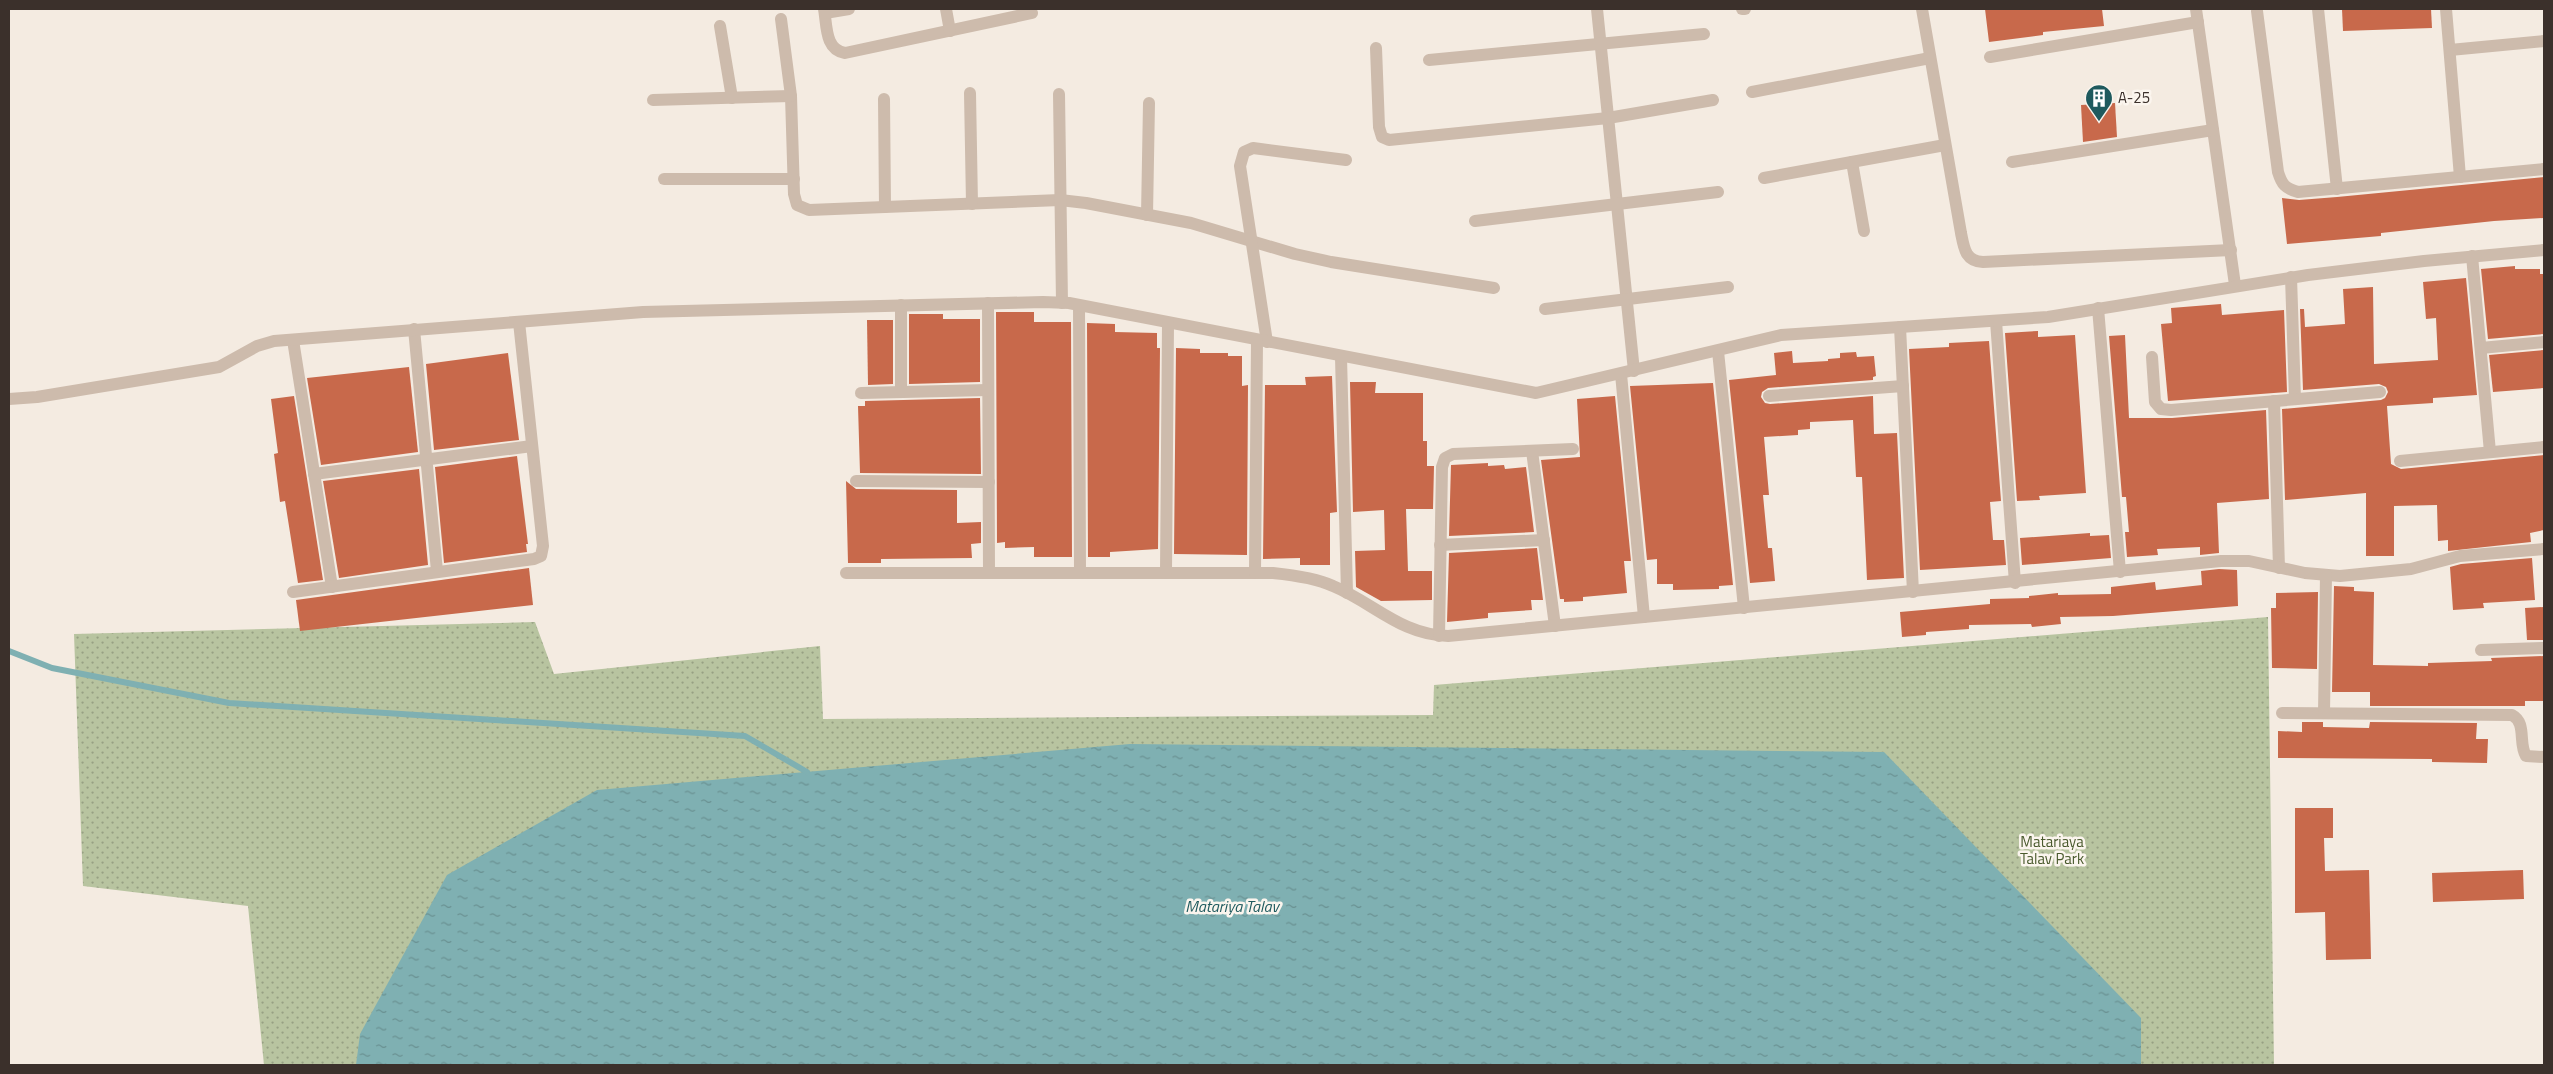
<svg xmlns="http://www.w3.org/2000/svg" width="2553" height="1074" viewBox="0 0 2553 1074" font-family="'Titillium Web',sans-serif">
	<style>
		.park { fill: url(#park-dots) }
		.water { fill: url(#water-ripples) }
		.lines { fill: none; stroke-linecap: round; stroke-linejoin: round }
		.stream { stroke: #7fb0b2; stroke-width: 6 }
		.building { fill: #c8694b }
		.minor { stroke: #cdbbac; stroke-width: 12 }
		.labels { text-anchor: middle; stroke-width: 5; stroke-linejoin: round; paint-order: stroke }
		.poi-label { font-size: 15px; fill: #3b302b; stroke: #fbf5ee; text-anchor: start }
		.park-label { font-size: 15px; fill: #4a5a2e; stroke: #fbf5ee }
		.water-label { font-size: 16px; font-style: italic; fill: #1f5a5e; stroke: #fbf5ee }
	</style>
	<defs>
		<pattern id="park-dots" width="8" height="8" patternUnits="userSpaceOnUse" patternTransform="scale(1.25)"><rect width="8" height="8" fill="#b8c4a0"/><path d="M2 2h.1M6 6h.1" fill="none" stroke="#97a083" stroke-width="1.8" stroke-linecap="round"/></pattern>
		<pattern id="water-ripples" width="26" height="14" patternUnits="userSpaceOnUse" patternTransform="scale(1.25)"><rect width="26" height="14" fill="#7fb0b2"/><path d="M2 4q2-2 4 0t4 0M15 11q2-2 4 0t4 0" fill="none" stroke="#699091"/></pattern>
	</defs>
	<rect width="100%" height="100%" fill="#f4ebe1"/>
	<!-- park -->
	<polygon class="park" points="2268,617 2274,1065 264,1065 248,906 83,886 74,634 535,622 554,674 820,646 823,719 1433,715 1434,685"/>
	<!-- water -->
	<polygon class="water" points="1130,744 1884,752 2141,1018 2141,1065 356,1065 360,1034 447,875 597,790"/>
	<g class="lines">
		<!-- stream -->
		<polyline class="stream" points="9,651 52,668 229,703 745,736 807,772"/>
	</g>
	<!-- building -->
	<g class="building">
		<polygon points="1985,9 2102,9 2104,26 2043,32 2043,35 1989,42"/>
		<polygon points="2342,9 2431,9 2432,28 2343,31"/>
		<polygon points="2115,103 2117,137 2083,142 2081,105"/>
		<polygon points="2544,177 2544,218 2494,221 2381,233 2381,236 2287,244 2282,198 2299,200 2337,197"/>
		<polygon points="2515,266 2515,269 2540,269 2540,274 2544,274 2544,334 2488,339 2481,269"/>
		<polygon points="2466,278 2477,395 2433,398 2433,403 2387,406 2391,464 2401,469 2544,455 2544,530 2530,533 2531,542 2448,551 2448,540 2438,541 2437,505 2394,506 2394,556 2366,556 2366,493 2285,500 2282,409 2381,400 2385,398 2388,392 2386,387 2379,384 2303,390 2300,309 2304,309 2305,327 2345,324 2343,289 2373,287 2374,364 2438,360 2436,318 2426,319 2423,282"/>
		<polygon points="2221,304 2222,315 2284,310 2287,392 2168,401 2161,324 2172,323 2171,308"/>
		<polygon points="996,312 1034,312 1034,322 1071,322 1072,557 1034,557 1034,547 1005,548 1005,542 997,543"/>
		<polygon points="909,314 943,314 943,319 980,319 980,382 909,384"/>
		<polygon points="867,320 893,320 893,384 868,385"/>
		<polygon points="1087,323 1115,324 1115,332 1157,333 1157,348 1160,348 1158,549 1110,552 1110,557 1088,557"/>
		<polygon points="2038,331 2038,337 2075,335 2086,493 2039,496 2040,500 2017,501 2005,333"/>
		<polygon points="2125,335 2129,418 2172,418 2266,410 2269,499 2217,503 2219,553 2200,555 2200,547 2157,549 2158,555 2127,557 2125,532 2129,532 2126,497 2122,497 2109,336"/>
		<polygon points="1989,341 2001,501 1990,502 1993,540 2004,540 2006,565 1920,570 1909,349 1949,347 1949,343"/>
		<polygon points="1176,348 1200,349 1200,353 1228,353 1228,356 1242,356 1242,386 1248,385 1247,555 1174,554"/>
		<polygon points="2544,350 2544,388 2493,392 2489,355"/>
		<polygon points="1792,351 1793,363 1828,361 1828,359 1840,358 1840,353 1856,352 1857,357 1874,356 1876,376 1873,377 1873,380 1768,388 1762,392 1761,397 1765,403 1770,404 1873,396 1874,434 1897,433 1904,578 1867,580 1862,477 1856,477 1853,420 1810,422 1810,429 1798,430 1798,435 1764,437 1769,495 1763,495 1768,548 1772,548 1775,581 1750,583 1729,380 1776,375 1774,353"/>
		<polygon points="508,353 519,440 434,450 426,364"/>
		<polygon points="409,367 418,452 321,465 307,378"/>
		<polygon points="1332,376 1337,512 1330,513 1330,565 1300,565 1300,558 1263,559 1265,385 1306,385 1305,377"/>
		<polygon points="1350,382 1376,382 1375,393 1423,393 1423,441 1427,441 1427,466 1434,466 1433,509 1406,509 1408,571 1432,571 1432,600 1381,601 1356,587 1355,551 1385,550 1384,510 1353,512"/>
		<polygon points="1713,383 1733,585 1719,586 1719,589 1673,590 1673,584 1657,584 1657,559 1647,560 1630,386"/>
		<polygon points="294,396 323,580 298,583 285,501 280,502 274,454 278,453 271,399"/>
		<polygon points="1615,396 1631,561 1624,561 1627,593 1583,597 1583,601 1564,602 1564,599 1560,599 1541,460 1580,457 1577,399"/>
		<polygon points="980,398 981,474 860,473 858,406 865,406 865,401"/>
		<polygon points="517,456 528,544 526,544 527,552 444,563 435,467"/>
		<polygon points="1488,463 1488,466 1504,465 1505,469 1526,467 1534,532 1449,536 1451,465"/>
		<polygon points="419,469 428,565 339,578 323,481"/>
		<polygon points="846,481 856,489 957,490 957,523 981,522 981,543 971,544 972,558 881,559 881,563 848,563"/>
		<polygon points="2090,533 2090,536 2109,535 2111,558 2022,565 2020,538"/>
		<polygon points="1537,548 1543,600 1531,600 1532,610 1488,613 1488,618 1447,622 1449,553"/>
		<polygon points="2532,558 2535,600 2483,603 2484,608 2453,610 2450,567 2461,564"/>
		<polygon points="529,568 533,605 300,631 296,600"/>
		<polygon points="2219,569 2237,570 2238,606 2113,616 2060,617 2061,624 2032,627 2031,624 1969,625 1969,629 1926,632 1926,635 1902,637 1900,612 1990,604 1990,599 2029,598 2029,596 2058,593 2058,595 2111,594 2111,587 2155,582 2156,590 2202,585 2201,571"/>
		<polygon points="2334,586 2354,587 2354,591 2374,592 2373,665 2428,666 2428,663 2492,661 2491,658 2544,656 2544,701 2525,701 2525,706 2370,706 2370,692 2332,692"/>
		<polygon points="2318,592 2317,669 2272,668 2271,608 2276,608 2276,593"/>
		<polygon points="2544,607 2544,640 2527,640 2525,608"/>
		<polygon points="2302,722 2323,722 2323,727 2369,728 2370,722 2477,723 2476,739 2488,739 2487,763 2432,762 2432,759 2278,758 2278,731 2302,732"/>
		<polygon points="2295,808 2333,808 2333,838 2324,838 2325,871 2369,870 2371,959 2326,960 2325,912 2295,913"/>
		<polygon points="2523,870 2524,899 2433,902 2432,873"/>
	</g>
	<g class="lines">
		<!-- minor -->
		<g class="minor">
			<path d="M824,9C827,26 825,50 845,53L1032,13"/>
			<polyline points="946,9 950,31"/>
			<polyline points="1597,9 1634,371"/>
			<polyline points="1742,9 1745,9"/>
			<path d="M1922,9L1961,233C1964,248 1965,261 1983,262L2231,250"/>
			<polyline points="2196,9 2235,285"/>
			<polyline points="2318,9 2337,189"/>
			<polyline points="2446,9 2460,177"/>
			<path d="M2257,11L2278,172C2282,185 2285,188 2298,192L2544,169"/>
			<polyline points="825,13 849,9"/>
			<polyline points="781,19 791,96 794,194 797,205 809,210 1060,200 1086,203 1191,223 1295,254 1331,262 1494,288"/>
			<polyline points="720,26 732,98"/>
			<polyline points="1376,48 1379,127 1382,137 1389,140 1608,118 1713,100"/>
			<polyline points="2450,50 2544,41"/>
			<polyline points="1990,57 2198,22"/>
			<polyline points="1429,60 1704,34"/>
			<polyline points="1752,92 1930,58"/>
			<polyline points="970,93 972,204"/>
			<polyline points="1059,94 1062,303"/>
			<polyline points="884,99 885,207"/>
			<polyline points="653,100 791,96"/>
			<polyline points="1852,162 1864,231"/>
			<polyline points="2012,162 2213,130"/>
			<polyline points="1764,178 1945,145"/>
			<polyline points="664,179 794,179"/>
			<polyline points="1147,215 1149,103"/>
			<polyline points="1475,221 1718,192"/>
			<polyline points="2472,256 2490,452"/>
			<polyline points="2291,277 2295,399"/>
			<polyline points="988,303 989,573"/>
			<polyline points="901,305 901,392"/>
			<polyline points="1079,306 1080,573"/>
			<polyline points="2098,308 2120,572"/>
			<polyline points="1545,309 1728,287"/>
			<polyline points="1996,321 2015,583"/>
			<polyline points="1900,327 1913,592"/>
			<polyline points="414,329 437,571"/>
			<polyline points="293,340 332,587"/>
			<polyline points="1267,342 1240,166 1244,152 1253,148 1346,160"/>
			<polyline points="2481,348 2544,342"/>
			<polyline points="1718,351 1744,608"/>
			<polyline points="1341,357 1347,593"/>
			<polyline points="2152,357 2155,402 2161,409 2171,410 2380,392"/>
			<polyline points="1621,374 1644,617"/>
			<polyline points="861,393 988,390"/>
			<polyline points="1769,396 1903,386"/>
			<polyline points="9,399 37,397 219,367 257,346 274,341 643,312 1043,302 1069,303 1536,393 1781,335 2048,317 2308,275 2424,261 2544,250"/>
			<polyline points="2274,401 2279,568"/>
			<polyline points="1532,451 1555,626"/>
			<polyline points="2400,461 2544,447"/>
			<polyline points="314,474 532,446"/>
			<polyline points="856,481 989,482"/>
			<polyline points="1440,545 1544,540"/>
			<path d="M846,573H1273C1293,575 1316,578 1333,586C1374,603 1401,635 1448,636L2221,561H2249L2305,573L2340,576L2411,569L2460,556L2544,549"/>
			<polyline points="1166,573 1168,324"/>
			<polyline points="1255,573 1257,341"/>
			<polyline points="293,592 534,559 541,556 543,546 519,322"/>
			<polyline points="1439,636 1442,467 1445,458 1453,454 1573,449"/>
			<polyline points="2481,650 2544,648"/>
			<path d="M2282,713L2512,715C2527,723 2518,743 2526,756L2544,757"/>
			<polyline points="2324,713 2326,575"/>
		</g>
	</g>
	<!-- icons -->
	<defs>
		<g id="building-pin" transform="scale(1.4375)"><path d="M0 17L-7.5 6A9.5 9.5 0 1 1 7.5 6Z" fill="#1f5a5e" stroke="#fbf5ee"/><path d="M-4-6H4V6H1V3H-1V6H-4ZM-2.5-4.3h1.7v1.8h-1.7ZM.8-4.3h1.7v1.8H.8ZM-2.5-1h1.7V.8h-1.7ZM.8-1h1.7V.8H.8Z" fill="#fff"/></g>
	</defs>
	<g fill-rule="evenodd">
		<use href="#building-pin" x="2099" y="98"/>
	</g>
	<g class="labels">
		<!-- poi labels -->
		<g class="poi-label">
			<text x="2118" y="103">A-25</text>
		</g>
		<!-- park labels -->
		<g class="park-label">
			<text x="2052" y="847">Matariaya<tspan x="2052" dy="17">Talav Park</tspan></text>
		</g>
		<!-- water labels -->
		<g class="water-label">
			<text x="1232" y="912">Matariya Talav</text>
		</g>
	</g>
	<!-- border -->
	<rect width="2553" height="1074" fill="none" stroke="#3b302b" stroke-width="20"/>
</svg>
